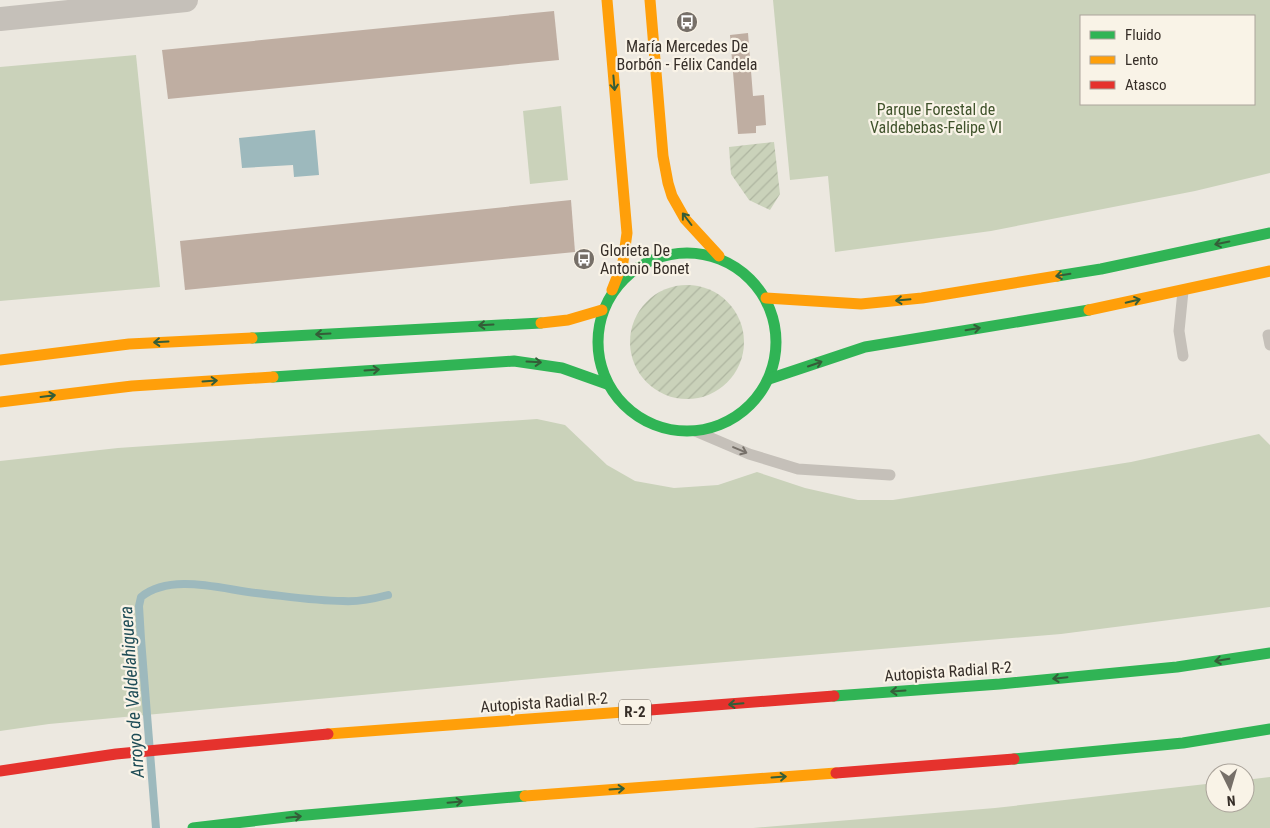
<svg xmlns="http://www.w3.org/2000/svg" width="1270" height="828" viewBox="0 0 1270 828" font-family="'Roboto Condensed',sans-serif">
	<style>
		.green { fill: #cad2ba; fill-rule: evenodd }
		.garden { fill: url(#garden-furrows) }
		.water { fill: #9db9bd }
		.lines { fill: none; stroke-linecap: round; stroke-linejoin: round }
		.stream { stroke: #9db9bd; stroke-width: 8 }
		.building { fill: #bfaea2 }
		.lane { stroke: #c5c0b9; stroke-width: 11 }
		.street { stroke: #c5c0b9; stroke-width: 24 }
		.fast { stroke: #30b455; stroke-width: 11 }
		.slow { stroke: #ff9f0a; stroke-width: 11 }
		.jam { stroke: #e5322d; stroke-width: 11 }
		.oneway { stroke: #345d38 }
		.oneway2 { stroke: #767069 }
		.labels { text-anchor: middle; stroke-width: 4.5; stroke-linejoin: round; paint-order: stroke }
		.shield { fill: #f9f3e7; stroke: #706961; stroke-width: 1 }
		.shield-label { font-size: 15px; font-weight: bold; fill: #362e28 }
		.poi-label { font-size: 16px; fill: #362e28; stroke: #f9f3e7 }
		.park-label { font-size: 16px; fill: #40532c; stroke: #f9f3e7 }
		.street-label { font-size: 16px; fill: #362e28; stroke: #f9f3e7 }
		.water-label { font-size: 18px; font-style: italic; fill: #1e4c56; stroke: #f9f3e7 }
	</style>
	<defs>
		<pattern id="garden-furrows" width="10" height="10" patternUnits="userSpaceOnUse" patternTransform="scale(1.25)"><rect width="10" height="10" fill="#cad2ba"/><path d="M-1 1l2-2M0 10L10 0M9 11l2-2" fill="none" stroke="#aeb5a0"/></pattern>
	</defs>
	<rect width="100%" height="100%" fill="#ece8e0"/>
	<!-- green -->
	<g class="green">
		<path d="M773,0H1270V173L1195,191L991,231L835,252L828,176L790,180ZM1081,16H1254V104H1081Z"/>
		<polygon points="136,55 160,287 0,301 0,67"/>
		<polygon points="561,106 568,180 530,184 523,111"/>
		<polygon points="537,419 565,425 607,465 635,481 674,488 718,485 757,472 805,488 858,500 893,500 1131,462 1259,434 1270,445 1270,607 1061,634 619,671 49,724 0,731 0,461 118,448"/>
		<polygon points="1270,777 1270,828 753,828 995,808 1215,783 1215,803 1245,803 1245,780"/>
	</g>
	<!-- garden -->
	<g class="garden">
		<polygon points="774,142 780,194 770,210 749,200 731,174 729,147"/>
		<circle cx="687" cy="342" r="57"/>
	</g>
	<!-- water -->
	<polygon class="water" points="315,130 319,175 294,177 293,165 242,168 239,138"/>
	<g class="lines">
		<!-- stream -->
		<path class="stream" d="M156,828L141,639L139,606L141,597C171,573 221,589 256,593C285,596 314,601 343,601C359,602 373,599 388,595"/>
	</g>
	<!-- building -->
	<g class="building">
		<polygon points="554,11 559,60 168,99 162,50"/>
		<polygon points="748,33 753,96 764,95 766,125 756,126 756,133 738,134 730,35"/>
		<polygon points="571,200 575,252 185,290 180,241"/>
	</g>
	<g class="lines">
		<!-- lane -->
		<g class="lane">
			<polyline points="1183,291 1179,331 1183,356"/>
			<polyline points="1270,335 1268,335 1270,345"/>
			<polyline points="695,431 749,454 798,469 890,475"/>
		</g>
		<!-- street -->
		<polyline class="street" points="0,19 186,0"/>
		<!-- fast -->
		<g class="fast">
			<circle cx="687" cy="342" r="89"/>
			<polyline points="1057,276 1101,269 1270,233"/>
			<polyline points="252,338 541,323"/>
			<polyline points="273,377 514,361 562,368 607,384"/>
			<polyline points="769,379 865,347 1089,310"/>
			<polyline points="834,696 1000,684 1177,667 1270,653"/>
			<polyline points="1014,759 1183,743 1270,729"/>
			<polyline points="193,828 295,816 525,796"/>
		</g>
		<!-- slow -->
		<g class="slow">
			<polyline points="607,0 627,233 623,262 612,290"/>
			<polyline points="650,0 663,156 668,183 672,196 685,219 719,256"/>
			<polyline points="766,298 861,304 922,298 1057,276"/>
			<polyline points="1089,310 1270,271"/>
			<polyline points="541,323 568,320 602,310"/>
			<polyline points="0,360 129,344 252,338"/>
			<polyline points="0,402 132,386 273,377"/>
			<polyline points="328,734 637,711"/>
			<polyline points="525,796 836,773"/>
		</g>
		<!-- jam -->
		<g class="jam">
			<polyline points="637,711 834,696"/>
			<polyline points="0,771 116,754 328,734"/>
			<polyline points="836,773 1014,759"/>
		</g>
	</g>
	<!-- one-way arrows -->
	<defs><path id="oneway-shaft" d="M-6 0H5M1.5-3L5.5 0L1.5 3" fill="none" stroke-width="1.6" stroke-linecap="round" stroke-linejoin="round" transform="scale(1.25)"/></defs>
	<g class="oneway">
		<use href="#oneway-shaft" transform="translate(614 83) rotate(85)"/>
		<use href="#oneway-shaft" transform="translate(687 219) rotate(-127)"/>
		<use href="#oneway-shaft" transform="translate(1222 243) rotate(168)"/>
		<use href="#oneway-shaft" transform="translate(1063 275) rotate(171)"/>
		<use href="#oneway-shaft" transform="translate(903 300) rotate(175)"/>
		<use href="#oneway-shaft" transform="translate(1133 301) rotate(-13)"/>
		<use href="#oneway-shaft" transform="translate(486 325) rotate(177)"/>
		<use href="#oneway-shaft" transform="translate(973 329) rotate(-9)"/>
		<use href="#oneway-shaft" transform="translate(323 334) rotate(177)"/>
		<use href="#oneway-shaft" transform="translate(161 342) rotate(177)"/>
		<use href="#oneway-shaft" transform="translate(534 362) rotate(3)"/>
		<use href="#oneway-shaft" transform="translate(815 364) rotate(-19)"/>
		<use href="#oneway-shaft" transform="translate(372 370) rotate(-4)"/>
		<use href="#oneway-shaft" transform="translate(210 381) rotate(-4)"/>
		<use href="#oneway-shaft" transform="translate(48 396) rotate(-7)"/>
		<use href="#oneway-shaft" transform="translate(1222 660) rotate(171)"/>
		<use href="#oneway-shaft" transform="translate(1060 678) rotate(174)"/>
		<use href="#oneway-shaft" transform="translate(898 691) rotate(176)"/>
		<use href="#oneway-shaft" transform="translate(736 704) rotate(175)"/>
		<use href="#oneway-shaft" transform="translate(779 777) rotate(-4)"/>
		<use href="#oneway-shaft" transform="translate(617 789) rotate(-4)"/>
		<use href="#oneway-shaft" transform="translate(455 802) rotate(-5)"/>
		<use href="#oneway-shaft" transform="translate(294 817) rotate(-6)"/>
	</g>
	<use class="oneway2" href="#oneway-shaft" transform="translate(740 450) rotate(23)"/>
	<!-- icons -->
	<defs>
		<g id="bus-disc" transform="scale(1.125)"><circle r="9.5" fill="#766f68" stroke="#f9f3e7"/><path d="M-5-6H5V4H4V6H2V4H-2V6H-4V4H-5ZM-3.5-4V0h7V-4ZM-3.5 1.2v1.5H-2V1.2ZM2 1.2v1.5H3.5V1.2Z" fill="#fff"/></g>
	</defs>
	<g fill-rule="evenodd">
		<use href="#bus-disc" x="687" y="22"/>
		<use href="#bus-disc" x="584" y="259"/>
	</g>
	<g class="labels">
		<!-- shield labels -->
		<rect class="shield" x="619" y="699.5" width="32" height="25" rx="4"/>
		<g class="shield-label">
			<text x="635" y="717">R-2</text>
		</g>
		<!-- poi labels -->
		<g class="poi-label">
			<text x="687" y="52">María Mercedes De<tspan x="687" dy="18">Borbón - Félix Candela</tspan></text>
			<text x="600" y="256" text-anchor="start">Glorieta De<tspan x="600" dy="18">Antonio Bonet</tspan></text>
		</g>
		<!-- park labels -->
		<g class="park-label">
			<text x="936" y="115">Parque Forestal de<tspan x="936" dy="18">Valdebebas-Felipe VI</tspan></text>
		</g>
		<!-- street labels -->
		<g class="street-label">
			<text transform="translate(948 671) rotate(-4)" y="6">Autopista Radial R-2</text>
			<text transform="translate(544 702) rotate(-4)" y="6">Autopista Radial R-2</text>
		</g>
		<!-- water labels -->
		<g class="water-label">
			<text transform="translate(132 692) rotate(-94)" y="6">Arroyo de Valdelahiguera</text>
		</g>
	</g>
	<!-- legend -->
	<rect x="1080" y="15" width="175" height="90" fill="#f9f3e7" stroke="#aba49b"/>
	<rect x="1090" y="31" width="25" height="8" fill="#30b455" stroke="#aba49b"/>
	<text x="1125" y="40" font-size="15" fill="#362e28">Fluido</text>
	<rect x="1090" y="56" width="25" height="8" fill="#ff9f0a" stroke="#aba49b"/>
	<text x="1125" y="65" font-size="15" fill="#362e28">Lento</text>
	<rect x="1090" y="81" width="25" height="8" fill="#e5322d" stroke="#aba49b"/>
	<text x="1125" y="90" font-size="15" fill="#362e28">Atasco</text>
	<!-- north arrow -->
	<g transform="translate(1230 788) rotate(175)"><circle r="24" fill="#f9f3e7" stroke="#aba49b"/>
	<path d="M0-4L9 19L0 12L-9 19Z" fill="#766f68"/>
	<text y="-8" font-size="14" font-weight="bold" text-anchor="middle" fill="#362e28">N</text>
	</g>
</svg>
